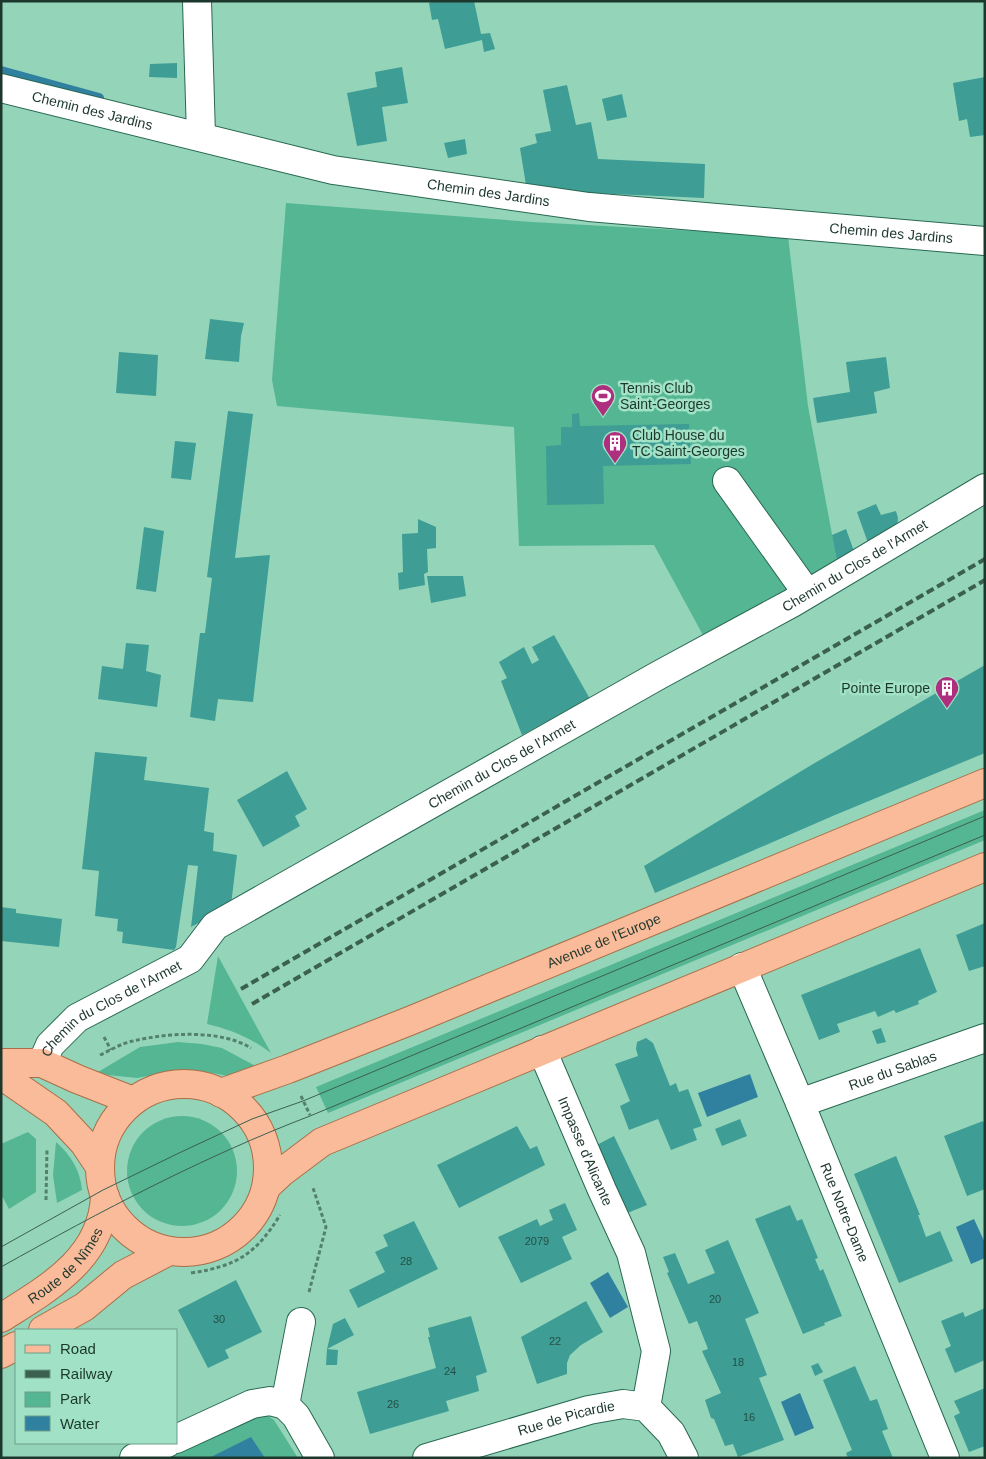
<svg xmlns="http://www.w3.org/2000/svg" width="986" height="1459" viewBox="0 0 986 1459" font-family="Arial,sans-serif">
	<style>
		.green { fill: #55b693 }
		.water { fill: #30819f }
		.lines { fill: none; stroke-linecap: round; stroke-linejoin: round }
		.stream { stroke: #30819f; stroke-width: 10 }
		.building { fill: #3e9d94 }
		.minor-casing { stroke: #286852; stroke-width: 30 }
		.major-casing { stroke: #a96f48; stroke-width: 30 }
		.path { stroke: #54806e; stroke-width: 3; stroke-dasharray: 4 2.5; stroke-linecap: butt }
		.minor { stroke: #fff; stroke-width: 28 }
		.major { stroke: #f9bb9a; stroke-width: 28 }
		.tram { stroke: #3b6050; stroke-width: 1 }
		.rail { stroke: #3b6050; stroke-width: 4; stroke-dasharray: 8 4; stroke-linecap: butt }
		.labels { text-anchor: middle; stroke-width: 5; stroke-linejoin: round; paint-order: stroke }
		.number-label { font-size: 11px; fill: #245046 }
		.street-label { font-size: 14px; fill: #1c372c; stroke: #a1e2c7 }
		.poi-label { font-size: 14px; fill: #1c372c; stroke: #a1e2c7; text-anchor: start }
	</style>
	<rect width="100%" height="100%" fill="#94d5ba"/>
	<!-- green -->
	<g class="green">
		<polygon points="286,203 532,222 788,236 808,406 837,561 704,637 654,545 519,546 514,427 277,406 272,380"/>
		<polygon points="985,810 985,840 328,1113 316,1087"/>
		<path d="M218,956L271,1053C251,1038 232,1030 207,1024Z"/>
		<polygon points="178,1042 202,1044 222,1048 263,1070 229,1076 194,1070 181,1070 137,1078 108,1075 98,1072 140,1047"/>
		<circle cx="182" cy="1171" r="55"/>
		<polygon points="28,1132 36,1139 36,1192 9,1209 1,1194 1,1144"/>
		<path d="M56,1142C71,1155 80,1170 82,1190L57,1203L53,1175Z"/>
		<polygon points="264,1413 274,1420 298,1458 165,1458 246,1418"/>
	</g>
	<!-- water -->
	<g class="water">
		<polygon points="750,1074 758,1097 707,1117 698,1093"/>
		<polygon points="974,1219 985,1243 985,1258 971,1264 956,1227"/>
		<polygon points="608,1272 628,1307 610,1318 590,1283"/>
		<polygon points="800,1393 814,1428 795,1436 781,1402"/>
		<polygon points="251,1437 265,1458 209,1458"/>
	</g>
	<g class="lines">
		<!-- stream -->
		<polyline class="stream" points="1,71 99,98"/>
	</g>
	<!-- building -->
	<g class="building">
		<polygon points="434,1 474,1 481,34 490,33 495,49 484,52 482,40 445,49 438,19 432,20 429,3"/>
		<polygon points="177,63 177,78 149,77 150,64"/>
		<polygon points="402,67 408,103 382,107 387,141 357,146 347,93 377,87 375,72"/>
		<polygon points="985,77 985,135 970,137 967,119 959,121 953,83"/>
		<polygon points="567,85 576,125 591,122 598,159 705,164 704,198 590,193 526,185 520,148 537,143 535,134 551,131 543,90"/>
		<polygon points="622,94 627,117 607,121 602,99"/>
		<polygon points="465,139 467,154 448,158 444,143"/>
		<polygon points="210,319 244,323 241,336 239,362 205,359"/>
		<polygon points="119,352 158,355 156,396 116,393"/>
		<polygon points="886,357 890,388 874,392 877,413 817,423 813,398 850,392 846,362"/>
		<polygon points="228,411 253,414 235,558 270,555 253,702 218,699 215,721 190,717 200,633 205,633 212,578 207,577"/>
		<polygon points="579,413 580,426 689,424 691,464 603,466 604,504 547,505 546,446 561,445 561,427 572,427 572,414"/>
		<polygon points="175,441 196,443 191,480 171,478"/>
		<polygon points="876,504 881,515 896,511 898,518 897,527 868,543 857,512"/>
		<polygon points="418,519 436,527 436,548 427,549 428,572 424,574 425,585 399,590 398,573 403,572 402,534 418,533"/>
		<polygon points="144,527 164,531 156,592 136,589"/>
		<polygon points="846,529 854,551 837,561 832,535"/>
		<polygon points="427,576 463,576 466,596 431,603"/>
		<polygon points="554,635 590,699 522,735 501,681 507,678 499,662 524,647 532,664 539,660 532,647"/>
		<polygon points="126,643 149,645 146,671 161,675 157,707 98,699 102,666 123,669"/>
		<polygon points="985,665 985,753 835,815 655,893 644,866 813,764"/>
		<polygon points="95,752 147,757 144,780 209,788 204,831 214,833 213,851 237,855 231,905 191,927 198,866 188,865 176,947 174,950 122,943 123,932 117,931 118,919 95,916 99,871 82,869"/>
		<polygon points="287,771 307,809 295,816 300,826 263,847 237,800"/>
		<polygon points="1,907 16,909 16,913 62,919 59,947 1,941"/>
		<polygon points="985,923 985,966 969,971 956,935"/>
		<polygon points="920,948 937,992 918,1001 919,1004 896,1013 894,1010 878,1017 875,1011 837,1024 840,1032 819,1040 801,995"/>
		<polygon points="881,1028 886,1042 877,1044 872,1031"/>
		<polygon points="646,1038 653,1043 670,1086 676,1083 679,1092 688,1089 702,1126 693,1129 697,1140 671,1150 658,1119 629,1130 620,1106 630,1101 615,1064 638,1056 636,1049 637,1042"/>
		<polygon points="740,1119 747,1136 722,1146 715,1129"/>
		<polygon points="983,1121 985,1126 985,1189 967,1196 944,1136"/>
		<polygon points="517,1126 530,1149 537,1146 545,1165 459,1208 437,1165"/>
		<polygon points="614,1136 647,1205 625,1214 593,1147"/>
		<polygon points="896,1156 920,1215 918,1215 926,1237 940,1231 953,1261 899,1283 854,1174"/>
		<polygon points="565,1203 577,1230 562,1237 572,1259 521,1283 498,1237 537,1219 540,1226 553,1220 549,1210"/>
		<polygon points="790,1205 797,1221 802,1219 818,1258 815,1259 820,1271 823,1269 842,1316 824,1323 825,1325 803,1334 755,1219"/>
		<polygon points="414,1221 438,1269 358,1308 349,1290 385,1272 375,1252 388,1246 383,1235"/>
		<polygon points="728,1240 759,1313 745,1319 767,1375 759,1378 784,1440 738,1457 733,1444 725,1446 714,1419 711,1418 705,1400 721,1393 702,1351 708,1349 697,1321 689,1324 667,1273 669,1272 663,1257 675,1253 688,1284 715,1273 705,1250"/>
		<polygon points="236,1280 262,1332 225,1350 229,1358 208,1368 178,1310"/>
		<polygon points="586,1301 603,1332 581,1345 570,1355 567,1363 567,1374 537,1384 521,1337"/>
		<polygon points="985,1308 985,1360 955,1373 945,1349 951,1346 941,1321 963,1312 965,1317"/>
		<polygon points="471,1316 487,1372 476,1376 479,1391 446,1401 449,1411 370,1434 357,1392 436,1368 428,1337 430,1337 428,1328"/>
		<polygon points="345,1318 354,1335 327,1349 333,1324"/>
		<polygon points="327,1349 338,1350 337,1365 326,1365"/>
		<polygon points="818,1363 823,1372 815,1376 811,1366"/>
		<polygon points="855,1366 870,1401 877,1399 888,1429 882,1431 893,1458 848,1458 846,1453 852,1450 823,1380"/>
		<polygon points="985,1388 985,1446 969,1452 954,1416 960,1413 954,1401"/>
	</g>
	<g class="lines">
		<!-- minor casing -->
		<g class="minor-casing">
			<g id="minor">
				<polyline points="197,1 201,136"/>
				<path id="s1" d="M1,88L333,170L589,207L985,241"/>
				<polyline points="727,481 807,593"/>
				<path id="s2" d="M742,967L800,1103L945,1458"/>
				<path id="s3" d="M542,1050L602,1190L631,1253L656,1351L646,1407"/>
				<path id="s4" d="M42,1063L50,1045L77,1018L190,959L215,926L659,675L792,603L985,488"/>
				<path id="s5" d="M800,1103L985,1038"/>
				<polyline points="285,1405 301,1322"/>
				<polyline points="176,1439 252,1404 270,1401 285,1405 296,1416 320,1458"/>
				<polyline points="134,1458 167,1443"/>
				<path id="s6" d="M427,1458L589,1410L623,1404L646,1407L671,1433L684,1458"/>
			</g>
		</g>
		<!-- major casing -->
		<g class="major-casing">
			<g id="major">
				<polyline points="1,1063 42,1063 77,1079 133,1101"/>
				<polyline points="1,1075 56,1113 84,1143 100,1167"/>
				<circle cx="184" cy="1168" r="84"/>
				<path id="s7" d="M221,1093L288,1069L412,1020L985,783"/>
				<polyline points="267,1186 282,1172 322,1142 985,867"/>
				<path id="s8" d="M1,1318C47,1289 102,1259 105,1197"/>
				<polyline points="43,1330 84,1307 123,1275 169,1251"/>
				<polyline points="1,1354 16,1346"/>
			</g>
		</g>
		<!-- path -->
		<g class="path">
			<polyline points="104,1037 111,1050"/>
			<path d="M100,1055C111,1050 122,1043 133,1041C167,1033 220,1029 251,1048"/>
			<polyline points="301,1096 310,1115"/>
			<polyline points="46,1200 47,1148"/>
			<path d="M191,1273C237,1266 256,1254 280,1215"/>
			<polyline points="309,1292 326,1227 313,1188"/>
		</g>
		<!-- minor -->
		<use href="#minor" class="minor"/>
		<!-- major -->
		<use href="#major" class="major"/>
		<!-- tram -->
		<g class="tram">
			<polyline points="1,1247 103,1190 179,1153 252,1119 303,1101 985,816"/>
			<path d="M1,1267C101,1211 203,1157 310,1116L985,835"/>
		</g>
		<!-- rail -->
		<g class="rail">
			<polyline points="241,989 985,559"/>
			<polyline points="252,1004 985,580"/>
		</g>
	</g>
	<!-- icons -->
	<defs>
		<g id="stadium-pin" transform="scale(1.25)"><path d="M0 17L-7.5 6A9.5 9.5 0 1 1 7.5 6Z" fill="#ad2f7e" stroke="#a1e2c7"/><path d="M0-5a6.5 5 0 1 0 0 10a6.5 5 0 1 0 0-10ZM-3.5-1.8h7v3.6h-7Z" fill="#fff"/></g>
		<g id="building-pin" transform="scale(1.25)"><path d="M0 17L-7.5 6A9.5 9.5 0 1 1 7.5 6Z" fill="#ad2f7e" stroke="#a1e2c7"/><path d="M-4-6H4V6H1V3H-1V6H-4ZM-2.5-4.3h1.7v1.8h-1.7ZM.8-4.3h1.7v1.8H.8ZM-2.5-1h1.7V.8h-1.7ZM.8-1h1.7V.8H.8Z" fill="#fff"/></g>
	</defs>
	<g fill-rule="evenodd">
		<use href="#stadium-pin" x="603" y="396"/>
		<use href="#building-pin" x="615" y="443"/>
		<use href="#building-pin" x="947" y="688"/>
	</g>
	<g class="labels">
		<!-- number labels -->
		<g class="number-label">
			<text x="537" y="1245">2079</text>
			<text x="406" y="1265">28</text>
			<text x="715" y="1303">20</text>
			<text x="219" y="1323">30</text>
			<text x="555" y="1345">22</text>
			<text x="738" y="1366">18</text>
			<text x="450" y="1375">24</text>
			<text x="393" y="1408">26</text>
			<text x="749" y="1421">16</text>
		</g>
		<!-- street labels -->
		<g class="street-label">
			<text dy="5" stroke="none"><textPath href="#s1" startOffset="94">Chemin des Jardins</textPath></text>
			<text dy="5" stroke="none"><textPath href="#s1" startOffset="499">Chemin des Jardins</textPath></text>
			<text dy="5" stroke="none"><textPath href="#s1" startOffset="904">Chemin des Jardins</textPath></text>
			<text dy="5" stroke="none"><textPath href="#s4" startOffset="961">Chemin du Clos de l'Armet</textPath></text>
			<text dy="5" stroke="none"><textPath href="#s4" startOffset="556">Chemin du Clos de l'Armet</textPath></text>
			<text dy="5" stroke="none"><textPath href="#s7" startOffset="412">Avenue de l'Europe</textPath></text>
			<text dy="5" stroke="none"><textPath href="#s4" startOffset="91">Chemin du Clos de l'Armet</textPath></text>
			<text dy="5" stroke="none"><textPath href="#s5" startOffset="98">Rue du Sablas</textPath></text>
			<text dy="5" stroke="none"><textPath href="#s3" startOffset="110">Impasse d'Alicante</textPath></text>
			<text dy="5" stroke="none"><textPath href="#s2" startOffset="266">Rue Notre-Dame</textPath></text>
			<text dy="5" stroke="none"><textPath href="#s8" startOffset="84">Route de Nîmes</textPath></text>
			<text dy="5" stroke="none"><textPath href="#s6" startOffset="145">Rue de Picardie</textPath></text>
		</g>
		<!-- poi labels -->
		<g class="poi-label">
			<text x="620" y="393">Tennis Club<tspan x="620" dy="16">Saint-Georges</tspan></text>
			<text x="632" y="440">Club House du<tspan x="632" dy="16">TC Saint-Georges</tspan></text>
			<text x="930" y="693" text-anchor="end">Pointe Europe</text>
		</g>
	</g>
	<!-- border -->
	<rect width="986" height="1459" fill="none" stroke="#1c372c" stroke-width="5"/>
	<!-- legend -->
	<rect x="15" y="1329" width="162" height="115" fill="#a1e2c7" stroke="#6c9e89"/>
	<rect x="25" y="1345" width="25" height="8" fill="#f9bb9a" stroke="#6c9e89"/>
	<text x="60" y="1354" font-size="15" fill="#1c372c">Road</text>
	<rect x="25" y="1370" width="25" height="8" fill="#3b6050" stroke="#6c9e89"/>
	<text x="60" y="1379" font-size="15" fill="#1c372c">Railway</text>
	<rect x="25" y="1392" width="25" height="15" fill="#55b693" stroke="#6c9e89"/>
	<text x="60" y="1404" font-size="15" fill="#1c372c">Park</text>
	<rect x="25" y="1416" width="25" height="15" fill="#30819f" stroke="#6c9e89"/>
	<text x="60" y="1429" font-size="15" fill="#1c372c">Water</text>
</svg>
